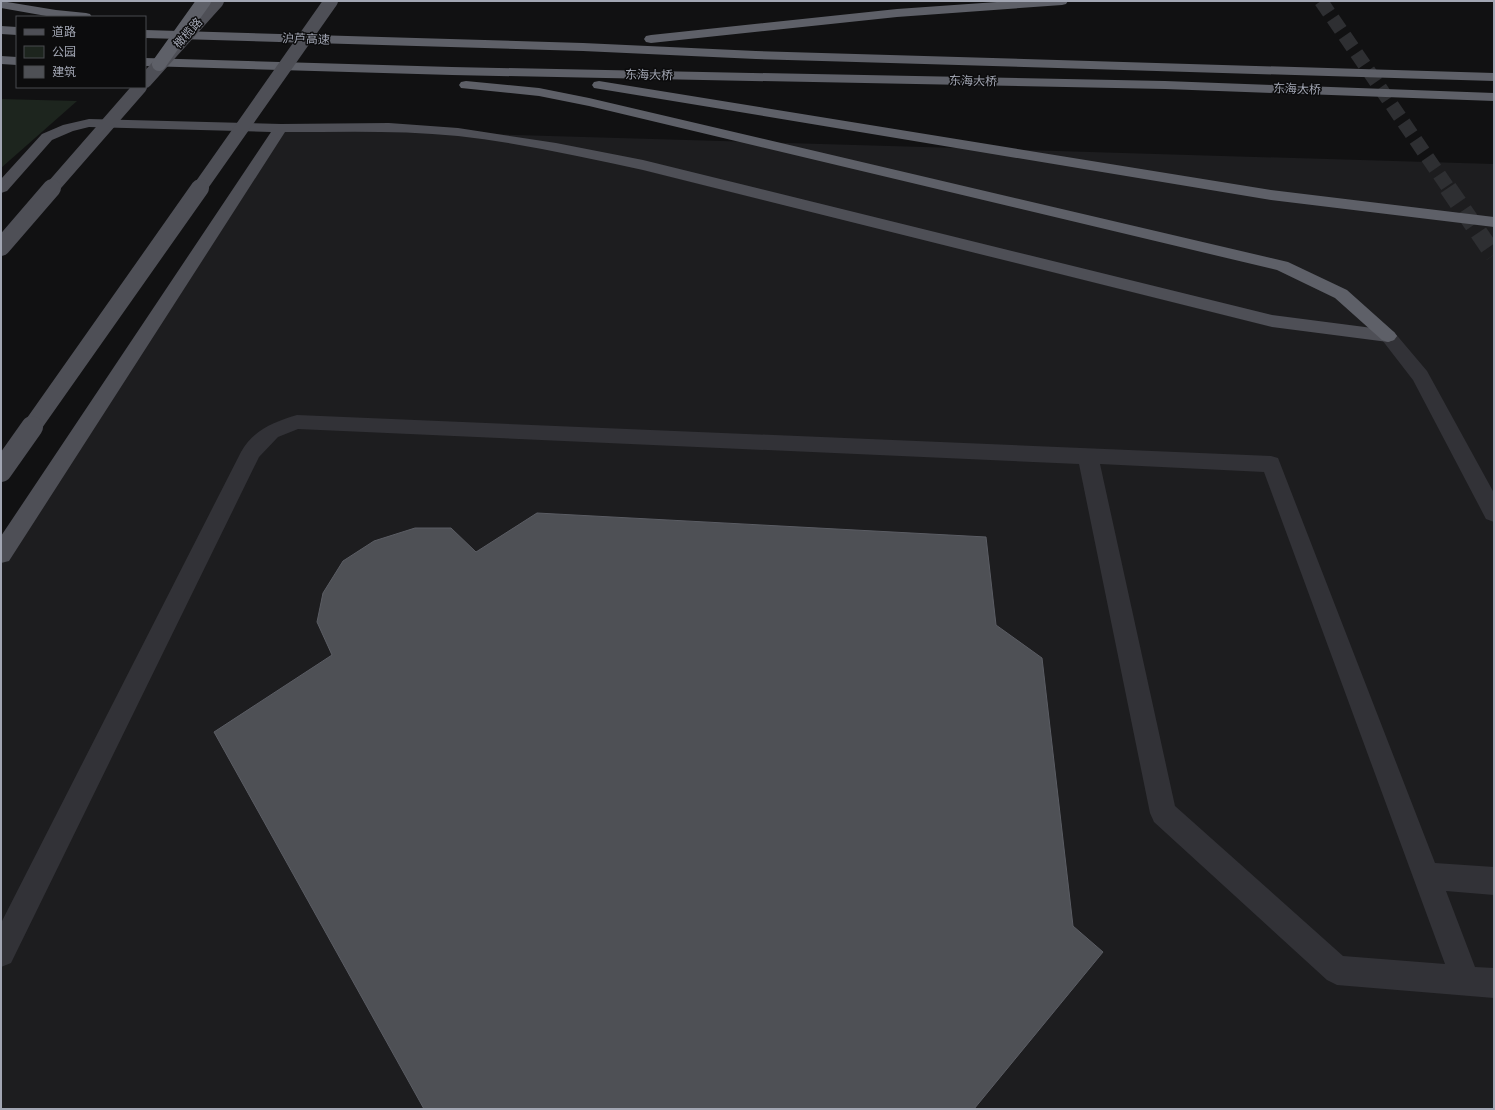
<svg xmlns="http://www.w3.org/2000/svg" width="1495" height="1110" viewBox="0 0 1495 1110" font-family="Signika,'Noto Sans SC',sans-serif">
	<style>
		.built { fill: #1d1d1f }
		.green { fill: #1d251e }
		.building { fill: #4e5055; stroke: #5b5d64 }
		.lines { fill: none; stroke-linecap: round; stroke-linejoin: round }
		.highway-tunnel-far1 { stroke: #2e2f32; stroke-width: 14; stroke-dasharray: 14 7; stroke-linecap: butt }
		.highway-tunnel { stroke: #2e2f32; stroke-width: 18; stroke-dasharray: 18 9; stroke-linecap: butt }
		.minor { fill: #323237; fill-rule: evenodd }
		.major { fill: #4e4f56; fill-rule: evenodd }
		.highway { fill: #5e6068; fill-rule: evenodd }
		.major-bridge-far2 { stroke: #4e4f56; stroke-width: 14 }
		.major-bridge-far1 { stroke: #4e4f56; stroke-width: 18 }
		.major-bridge { stroke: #4e4f56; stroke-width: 22 }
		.highway-bridge { stroke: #5e6068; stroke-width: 14 }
		.labels { text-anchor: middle; stroke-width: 3; stroke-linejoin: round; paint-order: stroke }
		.far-street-label { font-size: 12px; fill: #a2a6b3; stroke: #0c0c0d }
	</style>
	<rect width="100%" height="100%" fill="#111112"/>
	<!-- built -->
	<polygon class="built" points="281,128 1494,164 1494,1109 1,1109 1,546"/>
	<!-- green -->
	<polygon class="green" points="1,99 77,101 1,168"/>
	<!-- building -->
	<polygon class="building" points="537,513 986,537 996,625 1042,658 1073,926 1103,952 974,1109 424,1109 214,732 332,655 317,622 323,593 343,561 374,541 415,528 451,528 476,552"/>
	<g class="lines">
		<!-- highway-tunnel-far1 -->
		<polyline class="highway-tunnel-far1" points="1321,1 1449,189"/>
		<!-- highway-tunnel -->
		<polyline class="highway-tunnel" points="1448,188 1494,255"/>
		<!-- minor -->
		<g class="minor">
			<polygon points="1388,330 1394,332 1427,371 1494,493 1494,522 1486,519 1413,380 1379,336 1382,332"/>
			<path d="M297,415L1271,456L1278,458L1435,863L1494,867V895L1446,891L1475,967L1494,968V998L1337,985L1327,980L1154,822L1150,813L1079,464L298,429L278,437L259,457L11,963L1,967V923L241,452C253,430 274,422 297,415ZM1100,464L1264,472L1445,964L1343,956L1175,806Z"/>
		</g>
		<!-- major -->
		<path class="major" d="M89,119L281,124L389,123L458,128L556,143L643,160L1272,315L1388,330L1394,332L1397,336L1394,340L1388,342L1272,327L643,170C582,157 520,143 458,136C401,130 343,132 285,132L9,561L1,563V536L271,132L89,127L73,131L52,140L7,191L1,193V179L42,134L63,125Z"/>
		<!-- highway -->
		<g class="highway">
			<polygon points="1,1 56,10 86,13 90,14 92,17 52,17 1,8"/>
			<polygon points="1011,1 1068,1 1066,4 1062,5 897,17 651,43 646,42 644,39 646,36 651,35 897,9"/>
			<polygon points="1,26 17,27 17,35 1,34"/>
			<polygon points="145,30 583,43 756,51 1494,73 1494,81 756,59 583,51 145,38"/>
			<polygon points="1,56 17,57 17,65 1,64"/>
			<polygon points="145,58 452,67 1165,81 1494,93 1494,101 1165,89 452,75 145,66"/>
			<polygon points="466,81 539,88 589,98 1288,262 1347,290 1394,332 1397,336 1394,340 1388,342 1382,340 1335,298 1277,270 589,106 539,96 461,88 459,85 461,82"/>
			<polygon points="599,81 1271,190 1494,217 1494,227 1271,200 594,88 592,85 594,82"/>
		</g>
		<!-- major-bridge-far2 -->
		<g class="major-bridge-far2">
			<polyline points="145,81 217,1"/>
			<polyline points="51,189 140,87"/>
			<polyline points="199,189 331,1"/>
		</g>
		<!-- major-bridge-far1 -->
		<g class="major-bridge-far1">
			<polyline points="1,247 52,188"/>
			<polyline points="31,428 200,188"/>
		</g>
		<!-- major-bridge -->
		<polyline class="major-bridge" points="1,471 32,427"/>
		<!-- highway-bridge -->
		<polyline class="highway-bridge" points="159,64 204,1"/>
	</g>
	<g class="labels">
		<!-- far-street labels -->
		<g class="far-street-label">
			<text transform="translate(188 33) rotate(-48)" y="4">橄榄路</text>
			<text transform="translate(306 39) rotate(2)" y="4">沪芦高速</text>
			<text transform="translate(649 75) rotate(1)" y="4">东海大桥</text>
			<text transform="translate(973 81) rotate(1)" y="4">东海大桥</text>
			<text transform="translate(1297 89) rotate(2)" y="4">东海大桥</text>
		</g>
	</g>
	<!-- border -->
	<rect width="1495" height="1110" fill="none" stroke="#a2a6b3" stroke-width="4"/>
	<!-- legend -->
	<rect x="16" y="16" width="130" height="72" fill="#0c0c0d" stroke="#484a4f"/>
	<rect x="24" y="29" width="20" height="6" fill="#4e4f56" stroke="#484a4f"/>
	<text x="52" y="36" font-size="12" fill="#a2a6b3">道路</text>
	<rect x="24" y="46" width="20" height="12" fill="#1d251e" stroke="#484a4f"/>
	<text x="52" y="56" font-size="12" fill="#a2a6b3">公园</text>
	<rect x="24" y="66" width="20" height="12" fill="#4e5055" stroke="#484a4f"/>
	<text x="52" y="76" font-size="12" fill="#a2a6b3">建筑</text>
</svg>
